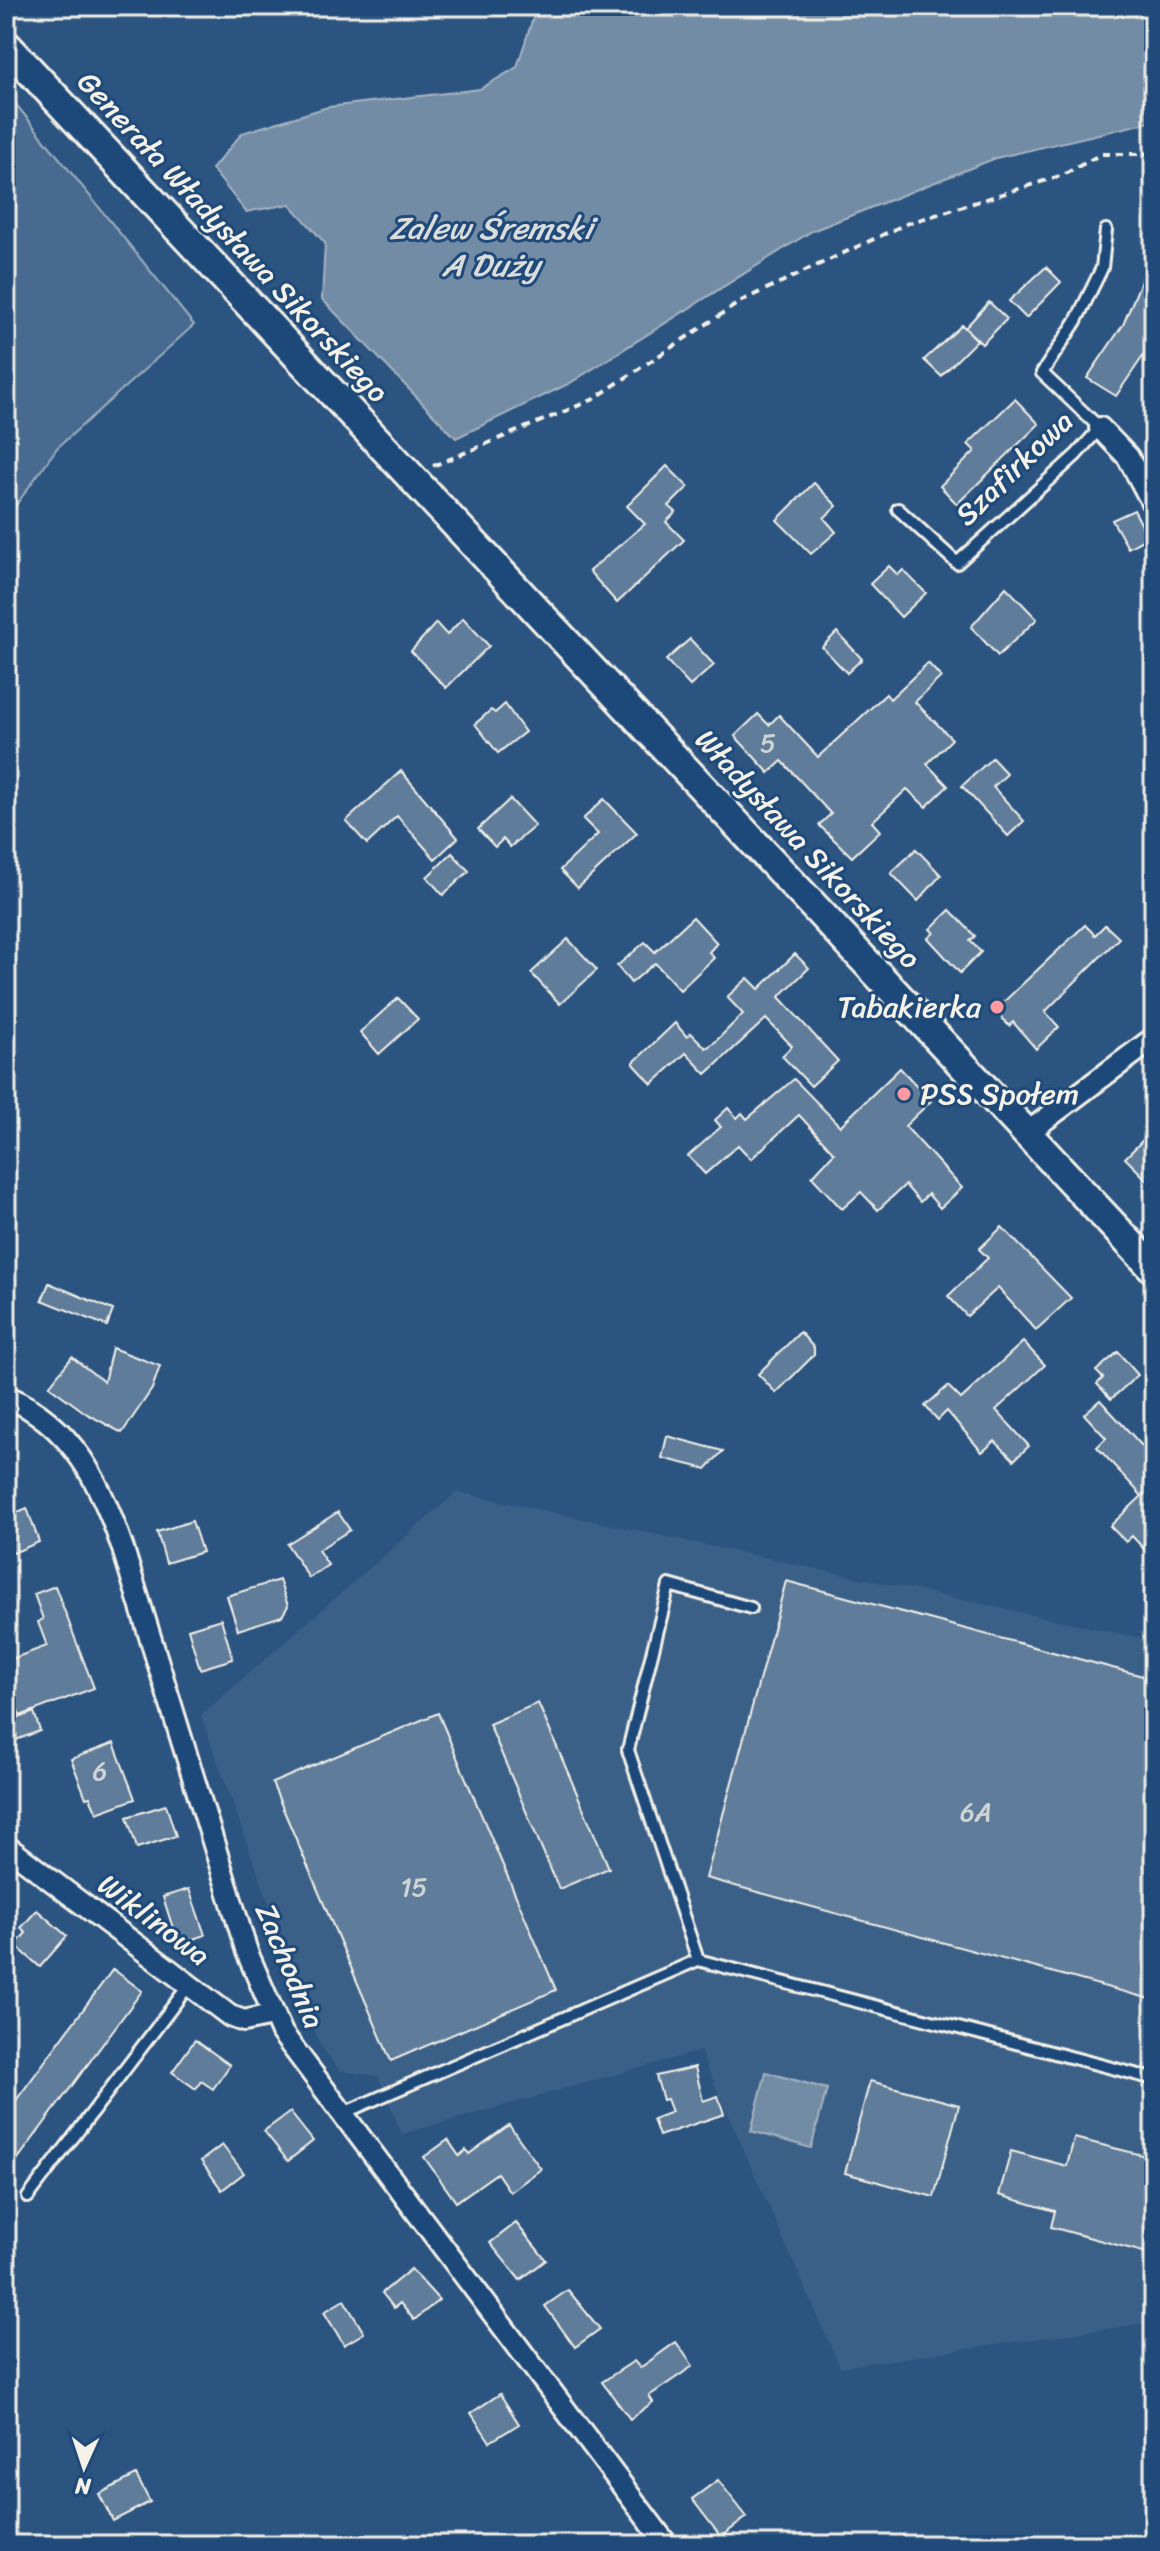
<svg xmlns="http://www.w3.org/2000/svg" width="1160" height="2551" viewBox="0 0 1160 2551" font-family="Sriracha,sans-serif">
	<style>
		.built { fill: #3b6088 }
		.green { fill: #496b90; stroke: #9eaebc; stroke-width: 2 }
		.water { fill: #738ca6; stroke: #a7b4c0; stroke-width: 2 }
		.building { fill: #5e7b9a; stroke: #f4f1e8; stroke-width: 2 }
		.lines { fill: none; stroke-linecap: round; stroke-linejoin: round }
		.service-casing { stroke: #f4f1e8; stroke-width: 16 }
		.minor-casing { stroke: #f4f1e8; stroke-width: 26 }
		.secondary-casing { stroke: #f4f1e8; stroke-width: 34 }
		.path { stroke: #f4f1e8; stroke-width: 4; stroke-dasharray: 8 6; stroke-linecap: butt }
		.service { stroke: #1f4a7a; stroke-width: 10 }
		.minor { stroke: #1f4a7a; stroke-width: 20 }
		.secondary { stroke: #1f4a7a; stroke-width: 28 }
		.poi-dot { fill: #ff9aa2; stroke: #1f4a7a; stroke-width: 3 }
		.labels { text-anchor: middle; stroke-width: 6; stroke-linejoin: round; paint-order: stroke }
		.number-label { font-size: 26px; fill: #ced4d4 }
		.street-label { font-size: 30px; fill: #f4f1e8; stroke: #1f4a7a }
		.poi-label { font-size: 30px; fill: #f4f1e8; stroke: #1f4a7a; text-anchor: end }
		.water-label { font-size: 32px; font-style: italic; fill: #dadddb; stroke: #1f4a7a }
	</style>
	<rect width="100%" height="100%" fill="#2c5481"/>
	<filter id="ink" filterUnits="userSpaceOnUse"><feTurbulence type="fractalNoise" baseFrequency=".0125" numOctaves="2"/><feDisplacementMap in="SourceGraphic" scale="16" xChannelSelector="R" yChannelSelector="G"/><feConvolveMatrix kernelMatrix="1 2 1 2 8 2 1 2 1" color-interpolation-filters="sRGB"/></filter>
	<g filter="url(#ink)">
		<!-- built -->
		<polygon class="built" points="457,1492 1154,1641 1154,2322 840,2367 700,2051 402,2134 378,2076 340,2071 320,2045 201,1715"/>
		<!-- green -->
		<polygon class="green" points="6,92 194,325 57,448 6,519"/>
		<!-- water -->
		<g class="water">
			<polygon points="537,6 1154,6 1154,121 996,158 812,231 570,383 456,438 322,299 325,243 290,204 246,212 212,169 242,133 328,107 480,89 517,67"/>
			<polygon points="766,2072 827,2089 811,2148 751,2131"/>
		</g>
		<!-- building -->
		<g class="building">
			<polygon points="1154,250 1154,340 1116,396 1087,378 1123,325"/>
			<polygon points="1046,267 1061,282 1026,318 1009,301"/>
			<polygon points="989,302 1007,319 982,344 965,328"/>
			<polygon points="962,325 977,340 941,376 924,360"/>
			<polygon points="1015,399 1039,424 957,504 940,486 975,451 968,444"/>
			<polygon points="667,466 688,487 669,506 676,512 666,522 684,540 617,603 589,571 645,524 627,506"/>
			<polygon points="814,483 837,506 824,518 836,532 811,554 777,520"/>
			<polygon points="1134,510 1148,537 1128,548 1112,520"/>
			<polygon points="889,566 898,575 903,570 926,593 901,617 870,584"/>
			<polygon points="1006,587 1037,619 998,656 971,627"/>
			<polygon points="463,618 489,646 446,688 411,651 436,623 447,635"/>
			<polygon points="837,632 862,659 847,673 822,647"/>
			<polygon points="690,639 714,665 690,686 666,660"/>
			<polygon points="928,663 941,677 915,702 952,739 927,764 948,786 926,807 907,789 872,822 880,831 852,857 819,825 831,814 782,761 769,773 735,736 758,714 769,725 779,715 818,757 886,694 890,699"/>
			<polygon points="505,704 525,732 498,753 475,724 491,710 495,713"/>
			<polygon points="992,758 1007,774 993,787 1024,821 1008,836 962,786"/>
			<polygon points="401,771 458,838 435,859 397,816 367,844 346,821"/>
			<polygon points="510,799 535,826 510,847 503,839 495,847 478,829"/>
			<polygon points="604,799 637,833 578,888 560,870 598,834 583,819"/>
			<polygon points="916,849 941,875 918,901 891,873"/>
			<polygon points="452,853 469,871 443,895 427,877"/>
			<polygon points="950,910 975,936 970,941 981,952 960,973 928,938 934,933 930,929"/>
			<polygon points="693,917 717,943 709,952 714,958 680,990 655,963 631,983 617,966 645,942 655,952"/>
			<polygon points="1085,925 1095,935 1105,925 1119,938 1045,1012 1059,1027 1036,1049 1013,1022 1009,1026 995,1010"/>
			<polygon points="568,939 597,970 560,1004 531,973"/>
			<polygon points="795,954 809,968 779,997 838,1061 811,1086 782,1056 792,1046 766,1019 706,1074 686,1053 652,1084 633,1063 675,1023 687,1037 691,1033 706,1048 714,1043 743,1014 727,997 748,978 759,989"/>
			<polygon points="398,998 418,1019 379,1054 360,1032"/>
			<polygon points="900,1068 931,1101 905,1126 962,1188 940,1208 928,1194 920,1202 905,1185 878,1210 861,1192 842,1209 812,1177 834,1153 799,1115 751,1159 738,1145 705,1174 688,1156 721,1127 715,1120 728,1108 737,1118 742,1113 747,1119 794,1079 840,1126"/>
			<polygon points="1154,1129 1154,1187 1125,1158"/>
			<polygon points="1002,1227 1071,1298 1036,1330 998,1288 967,1316 948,1296 988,1258 979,1249"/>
			<polygon points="49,1283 113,1310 107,1326 42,1300"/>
			<polygon points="800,1332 814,1348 814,1355 776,1393 758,1374"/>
			<polygon points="1023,1342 1045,1365 996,1410 1029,1446 1014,1460 995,1441 982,1452 947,1411 938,1420 925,1406 948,1386 961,1399"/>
			<polygon points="112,1348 160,1366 152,1389 122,1433 87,1414 49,1386 72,1357 104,1382"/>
			<polygon points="1118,1352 1138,1375 1111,1399 1097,1384 1103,1378 1096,1371"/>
			<polygon points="1100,1400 1154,1459 1154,1540 1144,1549 1132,1536 1126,1542 1110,1526 1142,1496 1097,1447 1106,1438 1084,1414"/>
			<polygon points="667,1436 723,1451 706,1469 662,1458"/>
			<polygon points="27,1508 39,1542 6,1556 6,1517"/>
			<polygon points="338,1512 350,1530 318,1550 328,1565 309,1578 287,1544"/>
			<polygon points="192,1521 202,1552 166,1563 157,1532"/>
			<polygon points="279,1580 288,1606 282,1616 238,1630 227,1596"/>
			<polygon points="786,1581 1154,1679 1154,2000 706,1878"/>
			<polygon points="55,1586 94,1688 20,1716 6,1678 6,1661 47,1646 38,1622 43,1619 34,1594"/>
			<polygon points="221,1619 233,1659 200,1669 188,1629"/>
			<polygon points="538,1703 609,1868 559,1889 489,1724"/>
			<polygon points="34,1712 40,1731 16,1740 9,1722"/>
			<polygon points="438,1713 556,1990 391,2061 272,1783"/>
			<polygon points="114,1743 135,1799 97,1813 90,1797 86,1798 71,1759"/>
			<polygon points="166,1805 176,1836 137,1848 127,1817"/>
			<polygon points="189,1889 205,1935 178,1944 163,1897"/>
			<polygon points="37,1910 67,1936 40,1967 15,1945 26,1933 21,1928"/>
			<polygon points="113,1969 142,1991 6,2175 6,2114"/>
			<polygon points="195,2040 230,2065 213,2089 201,2081 196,2089 172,2072"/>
			<polygon points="695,2067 703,2101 718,2096 724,2114 659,2136 653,2119 672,2112 667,2099 663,2100 656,2076"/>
			<polygon points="870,2081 959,2105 934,2197 845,2173"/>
			<polygon points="290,2112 313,2141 288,2161 264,2131"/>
			<polygon points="509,2125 541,2169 510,2192 497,2173 456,2202 424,2157 448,2140 459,2156 466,2150 469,2154"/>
			<polygon points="1074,2138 1154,2158 1154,2255 1051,2227 1055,2211 999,2195 1011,2151 1067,2166"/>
			<polygon points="222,2145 244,2173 222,2190 201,2161"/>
			<polygon points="516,2223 546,2260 520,2280 490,2243"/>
			<polygon points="411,2269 439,2300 414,2320 400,2303 394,2308 382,2293"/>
			<polygon points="568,2290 600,2329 575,2347 545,2306"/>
			<polygon points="344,2300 364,2333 344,2345 324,2312"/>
			<polygon points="676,2342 693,2366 649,2396 653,2402 630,2419 602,2382 634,2361 640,2368"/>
			<polygon points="500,2394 519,2424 490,2442 471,2413"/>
			<polygon points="136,2475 150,2502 113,2521 99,2494"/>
			<polygon points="718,2480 747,2517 721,2537 692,2499"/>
		</g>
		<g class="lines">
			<!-- service casing -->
			<g class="service-casing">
				<g id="service">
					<polyline points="898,509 957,563 1076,455 1100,428 1042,373 1076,321 1102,268 1106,230"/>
					<polyline points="698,1960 628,1750 669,1585 751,1608"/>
					<polyline points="341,2114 698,1960 1154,2079"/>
					<polyline points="28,2197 189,1985"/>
				</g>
			</g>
			<!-- minor casing -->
			<g class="minor-casing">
				<g id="minor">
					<polyline points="1100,428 1128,457 1154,506"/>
					<polyline points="1027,1133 1154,1038"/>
					<path d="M6,1396C73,1425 101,1484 123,1549L247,1952L282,2033L667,2545"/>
					<polyline points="6,1846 230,2016 244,2021 272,2015"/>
				</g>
			</g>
			<!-- secondary casing -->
			<g class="secondary-casing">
				<polyline id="secondary" points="6,45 1154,1269"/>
			</g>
			<!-- path -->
			<polyline class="path" points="433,466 592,400 743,300 906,224 1063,175 1101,154 1154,154"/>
			<!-- service -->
			<use href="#service" class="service"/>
			<!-- minor -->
			<use href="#minor" class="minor"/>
			<!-- secondary -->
			<use href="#secondary" class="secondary"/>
		</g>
	</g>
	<!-- markers -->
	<g class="poi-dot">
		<circle cx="997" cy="1007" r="8"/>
		<circle cx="904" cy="1094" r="8"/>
	</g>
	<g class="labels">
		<!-- number labels -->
		<g class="number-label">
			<text x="768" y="752">5</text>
			<text x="100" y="1780">6</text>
			<text x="976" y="1821">6A</text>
			<text x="414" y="1896">15</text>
		</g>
		<!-- street labels -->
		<g class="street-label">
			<text transform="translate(233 237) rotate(47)" y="10">Generała Władysława Sikorskiego</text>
			<text transform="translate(1014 468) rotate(-44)" y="10">Szafirkowa</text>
			<text transform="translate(808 849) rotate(47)" y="10">Władysława Sikorskiego</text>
			<text transform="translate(154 1920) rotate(37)" y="10">Wiklinowa</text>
			<text transform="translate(290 1966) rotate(67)" y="10">Zachodnia</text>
		</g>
		<!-- poi labels -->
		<g class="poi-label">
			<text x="981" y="1017">Tabakierka</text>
			<text x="920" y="1104" text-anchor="start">PSS Społem</text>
		</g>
		<!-- water labels -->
		<g class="water-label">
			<text x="491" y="239">Zalew Śremski<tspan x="491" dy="37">A Duży</tspan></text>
		</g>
	</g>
	<!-- margin -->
	<rect width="1160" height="2551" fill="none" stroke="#1f4a7a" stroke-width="32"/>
	<rect x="16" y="16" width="1128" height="2519" fill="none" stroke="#f4f1e8" stroke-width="3" filter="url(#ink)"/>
	<!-- north arrow -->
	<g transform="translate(84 2467) rotate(183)" stroke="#1f4a7a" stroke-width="6" paint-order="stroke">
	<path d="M0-6L14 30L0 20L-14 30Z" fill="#f4f1e8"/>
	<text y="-12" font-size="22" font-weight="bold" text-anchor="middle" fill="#f4f1e8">N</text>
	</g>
</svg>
